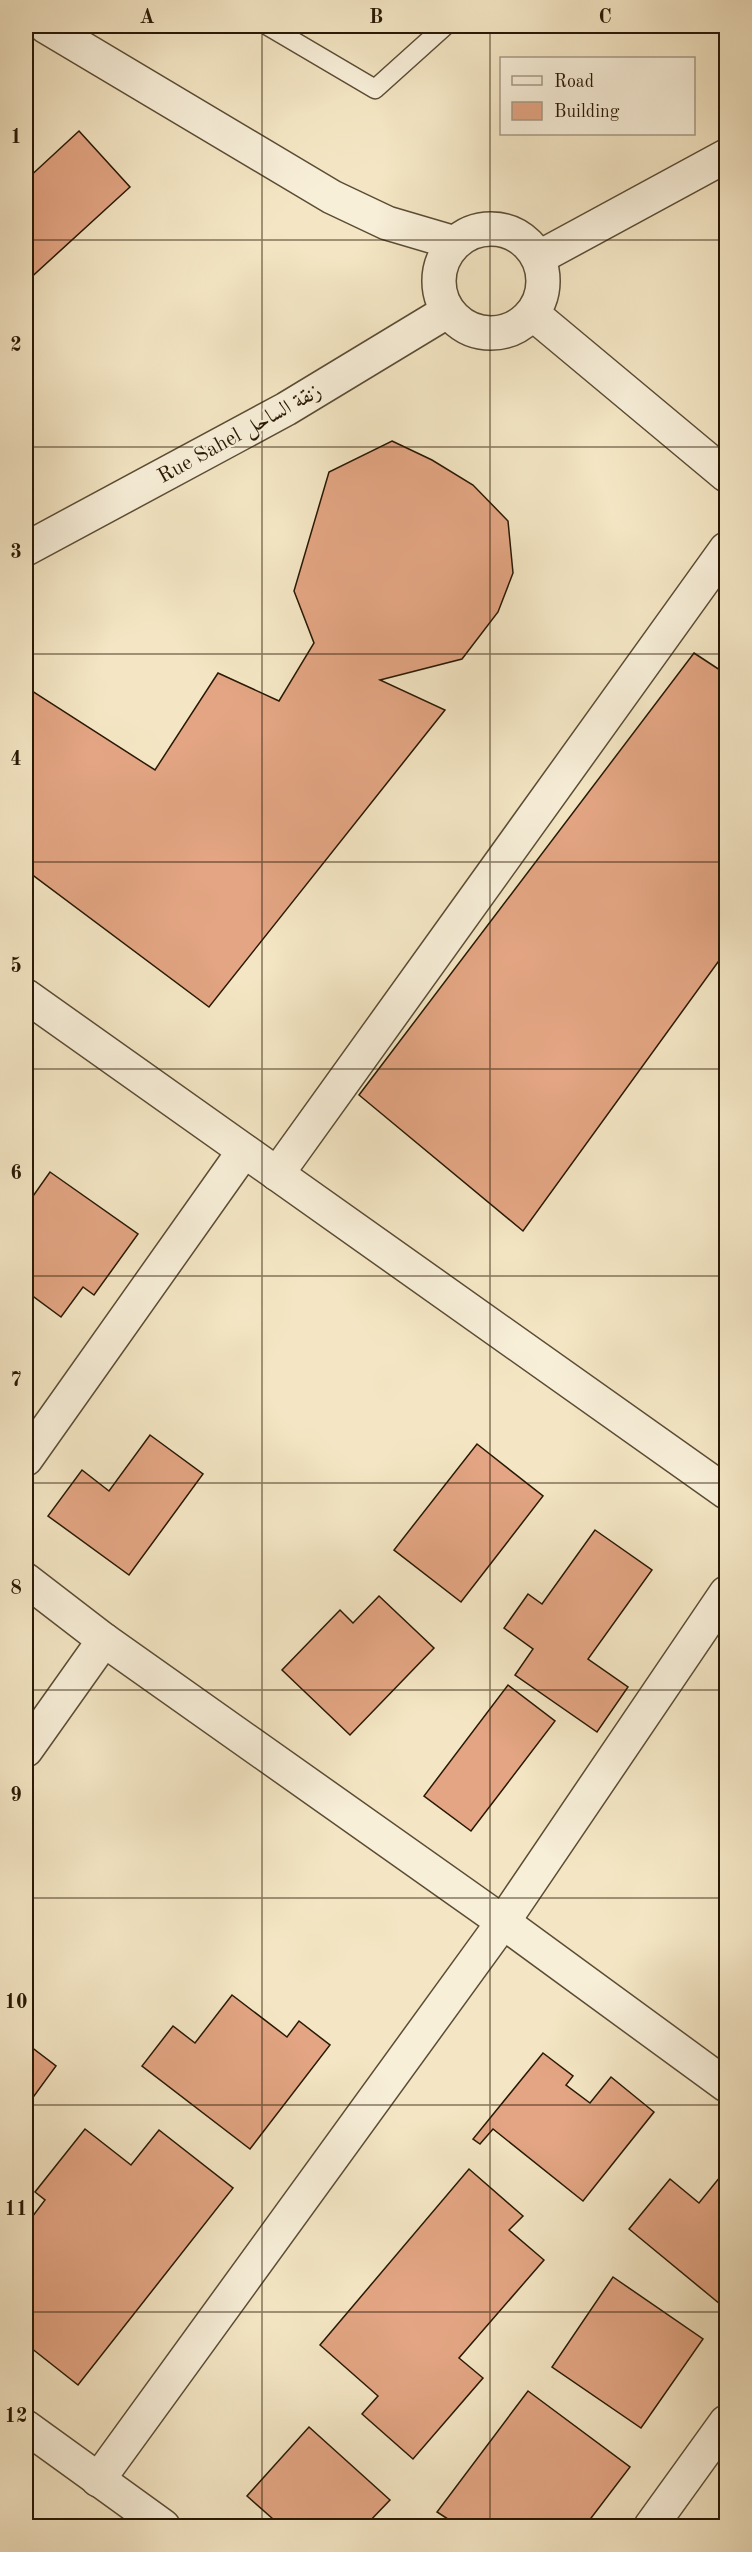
<svg xmlns="http://www.w3.org/2000/svg" width="752" height="2552" viewBox="0 0 752 2552" font-family="'Old Standard TT',Amiri,serif">
	<style>
		.building { fill: #e3a583; stroke: #281804; stroke-width: 1.5 }
		.lines { fill: none; stroke-linecap: round; stroke-linejoin: round }
		.lane-casing { stroke: #5b4c34; stroke-width: 21 }
		.street-casing { stroke: #5b4c34; stroke-width: 36 }
		.lane { stroke: #f8efd9; stroke-width: 18 }
		.street { stroke: #f8efd9; stroke-width: 33 }
		.grid { fill: none; stroke: #281804; stroke-width: 1.5; stroke-opacity: 0.55 }
		.labels { text-anchor: middle; stroke-width: 4.5; stroke-linejoin: round; paint-order: stroke }
		.street-label { font-size: 21px; fill: #281804; stroke: #f8efd9 }
		.neatline { fill: none; stroke: #281804; stroke-width: 2 }
		.grid-label { font-size: 20px; text-anchor: middle; font-weight: bold; fill: #281804 }
	</style>
	<rect width="100%" height="100%" fill="#f4e6c4"/>
	<filter id="stains"><feTurbulence type="fractalNoise" baseFrequency=".00333" numOctaves="4"/><feColorMatrix values="0 0 0 0 .2 0 0 0 0 .09 0 0 0 0 .02 0 0 0 .5 -.17"/></filter>
	<radialGradient id="worn" r=".72"><stop offset=".6" stop-color="#630" stop-opacity="0"/><stop offset="1" stop-color="#630" stop-opacity=".3"/></radialGradient>
	<!-- building -->
	<g class="building">
		<polygon points="79,131 130,187 26,282 26,180"/>
		<polygon points="392,441 432,460 473,485 508,521 513,573 498,612 462,659 380,680 445,710 209,1007 26,870 26,687 155,770 218,673 279,701 314,643 294,591 329,472"/>
		<polygon points="694,653 726,674 726,951 523,1231 359,1095"/>
		<polygon points="50,1172 138,1234 94,1295 83,1287 61,1317 26,1291 26,1206"/>
		<polygon points="150,1435 203,1474 129,1575 48,1516 82,1470 109,1491"/>
		<polygon points="477,1444 543,1496 461,1602 394,1550"/>
		<polygon points="595,1530 652,1570 588,1659 628,1687 597,1732 515,1675 533,1649 504,1628 528,1594 542,1604"/>
		<polygon points="379,1596 434,1648 350,1735 282,1670 340,1610 353,1623"/>
		<polygon points="508,1685 555,1721 471,1831 424,1796"/>
		<polygon points="232,1995 287,2037 299,2021 330,2045 250,2149 142,2066 173,2026 195,2043"/>
		<polygon points="26,2043 56,2066 26,2107"/>
		<polygon points="543,2053 573,2076 566,2085 590,2103 611,2077 654,2112 583,2201 493,2129 480,2144 473,2139"/>
		<polygon points="85,2129 131,2165 159,2130 233,2188 78,2385 26,2344 26,2225 45,2200 35,2192"/>
		<polygon points="469,2169 523,2216 509,2230 544,2260 459,2358 483,2378 413,2459 362,2414 378,2396 320,2345"/>
		<polygon points="724,2172 726,2174 726,2309 629,2229 670,2179 699,2203"/>
		<polygon points="613,2277 703,2339 641,2428 552,2367"/>
		<polygon points="528,2391 630,2467 585,2526 447,2526 451,2521 437,2512"/>
		<polygon points="309,2427 390,2500 365,2526 281,2526 247,2496"/>
	</g>
	<g class="lines">
		<!-- lane casing -->
		<g class="lane-casing">
			<polyline id="lane" points="268,26 375,89 445,26"/>
		</g>
		<!-- street casing -->
		<g class="street-casing">
			<g id="street">
				<polyline points="45,26 332,197 387,223 455,243"/>
				<circle cx="491" cy="281" r="52"/>
				<polyline points="538,258 726,156"/>
				<polyline points="533,314 726,475"/>
				<polyline points="26,549 286,409 448,311"/>
				<polyline points="26,996 726,1492"/>
				<polyline points="277,1174 726,549"/>
				<polyline points="26,1459 244,1151"/>
				<polyline points="26,1580 104,1640 503,1922 726,2085"/>
				<polyline points="26,1750 104,1640"/>
				<polyline points="26,2427 163,2526"/>
				<polyline points="98,2480 503,1922 726,1593"/>
				<polyline points="651,2526 726,2422"/>
			</g>
		</g>
		<!-- lane -->
		<use href="#lane" class="lane"/>
		<!-- street -->
		<use href="#street" class="street"/>
	</g>
	<!-- grid -->
	<path class="grid" d="M262,26V2526M490,26V2526M26,240H726M26,447H726M26,654H726M26,862H726M26,1069H726M26,1276H726M26,1483H726M26,1690H726M26,1898H726M26,2105H726M26,2312H726"/>
	<g class="labels">
		<!-- street labels -->
		<g class="street-label">
			<text transform="translate(239 433) rotate(-29)" y="7">Rue Sahel زنقة الساحل</text>
		</g>
	</g>
	<!-- margin -->
	<rect width="752" height="2552" fill="none" stroke="#f4e6c4" stroke-width="66"/>
	<!-- legend -->
	<rect x="500" y="57" width="195" height="78" fill="#f8efd9" stroke="#a59984" stroke-width="1.5"/>
	<rect x="512" y="76" width="30" height="9" fill="#f8efd9" stroke="#a59984" stroke-width="1.5"/>
	<text x="554" y="87" font-size="18" fill="#281804">Road</text>
	<rect x="512" y="102" width="30" height="18" fill="#e3a583" stroke="#a59984" stroke-width="1.5"/>
	<text x="554" y="117" font-size="18" fill="#281804">Building</text>
	<rect x="33" y="33" width="686" height="2486" class="neatline"/>
	<g class="grid-label">
		<text x="147" y="23">A</text>
		<text x="376" y="23">B</text>
		<text x="605" y="23">C</text>
		<text x="16" y="143">1</text>
		<text x="16" y="351">2</text>
		<text x="16" y="558">3</text>
		<text x="16" y="765">4</text>
		<text x="16" y="972">5</text>
		<text x="16" y="1179">6</text>
		<text x="16" y="1386">7</text>
		<text x="16" y="1594">8</text>
		<text x="16" y="1801">9</text>
		<text x="16" y="2008">10</text>
		<text x="16" y="2215">11</text>
		<text x="16" y="2422">12</text>
	</g>
	<rect width="100%" height="100%" filter="url(#stains)"/>
	<rect width="100%" height="100%" fill="url(#worn)"/>
</svg>
